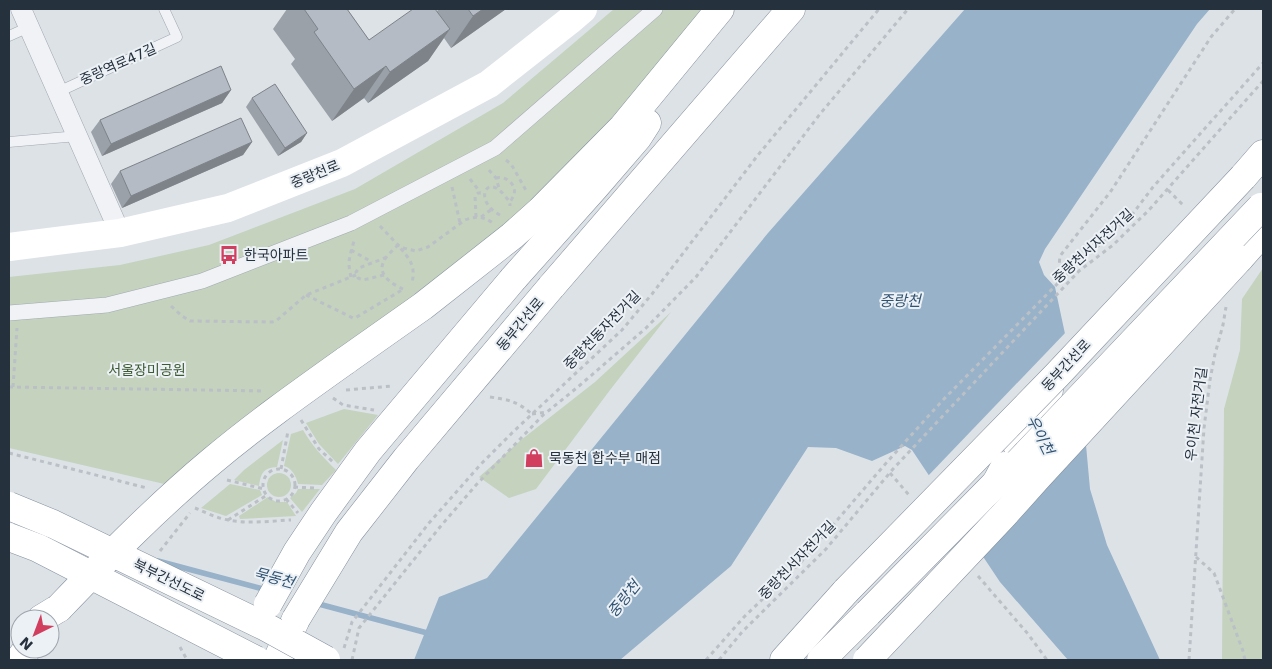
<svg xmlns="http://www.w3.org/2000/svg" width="1272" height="669" viewBox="0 0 1272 669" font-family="'DejaVu Sans','Noto Sans KR',sans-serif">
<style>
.green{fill:#c4d2be}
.water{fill:#97b2c9}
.pier{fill:#dde2e7}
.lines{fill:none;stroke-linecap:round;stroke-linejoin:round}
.stream{stroke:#97b2c9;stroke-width:5.5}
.service-casing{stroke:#a2a9b1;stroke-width:11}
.pedestrian-casing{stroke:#a2a9b1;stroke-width:16}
.minor-casing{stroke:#a2a9b1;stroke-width:21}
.trunk-casing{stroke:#84909e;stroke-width:29}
.path{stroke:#bbc0c6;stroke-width:3;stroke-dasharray:4 4;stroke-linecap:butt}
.service{stroke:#f0f2f6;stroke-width:10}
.pedestrian{stroke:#f0f2f6;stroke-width:15}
.minor{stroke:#f0f2f6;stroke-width:20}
.secondary{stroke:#fff;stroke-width:28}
.trunk{stroke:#fff;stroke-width:28}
.trunk-bridge-casing{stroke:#84909e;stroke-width:29;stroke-linecap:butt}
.trunk-bridge{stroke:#fff;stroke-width:28}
.wall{fill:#9ba1a9}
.shaded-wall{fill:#7e8389}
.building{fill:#b4bbc4;stroke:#7e8389}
.labels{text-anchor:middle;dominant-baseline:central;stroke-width:4;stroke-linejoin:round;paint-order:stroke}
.street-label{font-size:14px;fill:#26313e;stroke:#ecf1f5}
.poi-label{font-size:14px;fill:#26313e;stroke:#ecf1f5;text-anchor:start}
.park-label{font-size:14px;fill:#3d5a33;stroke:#ecf1f5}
.water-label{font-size:15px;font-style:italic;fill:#305273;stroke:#ecf1f5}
</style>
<rect width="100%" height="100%" fill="#dde2e7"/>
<g class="green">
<polygon points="614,9 702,9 693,21 568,171 518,221 173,486 9,448 9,277 120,265 209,245 355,189 503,103"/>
<polygon points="1263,268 1263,660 1222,660 1224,409 1240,350 1242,299"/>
<polygon points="671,312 610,390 536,489 509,498 479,477 521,440 595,382"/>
<polygon points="344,409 378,415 338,464 319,444 306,423"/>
<path d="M 303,430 C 313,447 322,456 336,470 L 322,485 L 298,484 C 296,476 292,468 284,466 L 291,434 Z"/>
<path d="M 283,440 L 277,467 C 263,468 261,473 259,486 L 234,480 L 244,470 Z"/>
<circle cx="279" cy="485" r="12"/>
<polygon points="230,484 260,490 262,495 226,516 201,508"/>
<polygon points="298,489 320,489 302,512 290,498 296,493"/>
<polygon points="268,497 276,502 287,502 296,516 240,519 239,516"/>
</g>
<polygon class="water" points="965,9 1210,9 1197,24 1045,249 1039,262 1044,275 1055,287 1084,423 1090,489 1107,545 1160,660 1068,660 1000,582 912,450 905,446 872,461 836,448 808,447 731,566 620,660 414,660 439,597 487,578 768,233"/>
<polygon class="pier" points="1067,331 1083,406 964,532 927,477"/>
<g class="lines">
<g class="stream">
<polyline points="158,561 267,590"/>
<polyline points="315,603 431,634"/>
</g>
<g class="service-casing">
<g id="service">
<polyline points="9,36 29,27"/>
<polyline points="58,92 177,37 164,9"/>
<polyline points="9,142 78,136"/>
</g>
</g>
<g class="pedestrian-casing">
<polyline id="pedestrian" points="9,313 107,305 202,281 351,223 495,148 655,9"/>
</g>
<g class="minor-casing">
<polyline id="minor" points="21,9 120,233"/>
</g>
<g class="trunk-casing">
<g id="trunk">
<polyline points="1243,177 1263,154"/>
<polyline points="1239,259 1263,232"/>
<polyline points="513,279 595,187 638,137 647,123"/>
<polyline points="551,287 791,9"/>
<polyline points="345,361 423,306 512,236 540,211 623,127 720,9"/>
<polyline points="1017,445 1049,390"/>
<polyline points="41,619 59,608"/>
<polyline points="19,660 27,649"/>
<polyline points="277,660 296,619"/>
<polyline points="784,660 846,591"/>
<polyline points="821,660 868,613"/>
</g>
</g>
<g class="path">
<polyline points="506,160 511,164 527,192"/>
<polyline points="489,170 496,178 499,188"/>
<path d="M 496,178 C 505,175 517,184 514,195 C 514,196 511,200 510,202"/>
<polyline points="470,179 480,192"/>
<polyline points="452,187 460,223"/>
<polyline points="1168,190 1185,207"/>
<path d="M 500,215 C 473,201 486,172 505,196 C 508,200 510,201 510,206"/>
<polyline points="476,217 475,196 478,193 482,193"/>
<polyline points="481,217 492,209"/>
<path d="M 380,226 L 398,245 L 403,248 L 416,251 L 428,247 L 465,220 C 475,216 483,216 493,223"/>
<polyline points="351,250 372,262"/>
<polyline points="384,275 363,280 358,278 356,272 359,268 387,257"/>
<path d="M 351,277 C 347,261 350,256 354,241"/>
<path d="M 1063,278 C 1059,270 1059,264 1060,256 L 1111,191 L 1211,37 L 1235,9"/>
<path d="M 403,289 C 394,285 378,276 383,263 C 385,257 393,250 398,245 C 409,259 416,264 412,283"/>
<polyline points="306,295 353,318 355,318 402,290"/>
<polyline points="171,306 182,316 190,321 272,322 276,321 306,295 356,275"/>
<polyline points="9,387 265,391"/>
<polyline points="13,387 17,328"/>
<polyline points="346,390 392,386"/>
<path d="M 490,397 C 510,400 516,401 532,414"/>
<polyline points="333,398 343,405 374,410"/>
<polyline points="532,414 547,412 579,386 646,328 696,277 820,114 908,9"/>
<polyline points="301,420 319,449 333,462"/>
<polyline points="9,453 147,488"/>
<polyline points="281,469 288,431"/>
<circle cx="279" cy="485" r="16"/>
<polyline points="890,473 909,495"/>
<polyline points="227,480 264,489"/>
<polyline points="294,487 314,488"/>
<polyline points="286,499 298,513"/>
<path d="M 195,508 C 205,512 216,518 228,520 C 248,524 270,521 291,520"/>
<polyline points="228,520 267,495"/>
<polyline points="160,551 190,513"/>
<polyline points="1196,557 1214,573 1243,651 1245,660"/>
<polyline points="978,576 1028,634 1047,660"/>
<polyline points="180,647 187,660"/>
<polyline points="344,648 352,622 429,523 480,465 514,431 622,330 652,294 758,155 879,9"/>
<polyline points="352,660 359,628 440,527 476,485 546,412"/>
<polyline points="706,660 744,617 801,562 833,525 887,462 942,401 1063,278 1131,216 1153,187 1263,63"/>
<polyline points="719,660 742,632 826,549 893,469 1079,271 1113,245 1149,210 1263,81"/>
<polyline points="1189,660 1204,428 1210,380 1215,354 1223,325 1226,307"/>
</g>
<use href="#service" class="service"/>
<use href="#pedestrian" class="pedestrian"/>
<use href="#minor" class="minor"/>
<polyline class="secondary" points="9,247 120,233 228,208 342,163 489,84 569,21 583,9"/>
<use href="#trunk" class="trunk"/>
<g class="trunk-bridge-casing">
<g id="trunk-bridge">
<polyline points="996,483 1015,466 1261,207"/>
<polyline points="9,506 53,524 266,627 326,660"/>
<polyline points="9,537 38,548 256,660"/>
<polyline points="846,591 1057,375 1243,177"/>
<polyline points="268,604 297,552 323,513 368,451 513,279"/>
<path d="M 59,608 C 108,557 158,506 212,461 C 255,425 300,393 345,361"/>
<polyline points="868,613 996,483 1005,466"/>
<polyline points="296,619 349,532 406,459 551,287"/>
<polyline points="867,660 1002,517 1037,478 1239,259"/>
</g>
</g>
<use href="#trunk-bridge" class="trunk-bridge"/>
</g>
<g class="wall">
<polygon points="287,9 347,9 369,40 437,11 439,9 506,9 451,48 444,38 428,61 368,103 364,98 332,121 291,64 295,59 273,29"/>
<polygon points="231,90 222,103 102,156 91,132 100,120"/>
<polygon points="252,98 307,133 301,142 278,156 246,107"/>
<polygon points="252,142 243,155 122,208 111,184 120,171"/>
</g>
<g class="shaded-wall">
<polygon points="483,9 506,9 451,48 473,16"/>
<polygon points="450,29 428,61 368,103 390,72"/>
<polygon points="386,66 364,98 332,121 354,89"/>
<polygon points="231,90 222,103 102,156 111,144"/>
<polygon points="307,133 301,142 278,156 285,148"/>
<polygon points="252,142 243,155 122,208 131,196"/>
</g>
<g class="building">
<polygon points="304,9 347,9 369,40 413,9 435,9 450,29 390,72 386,66 354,89 314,32 318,29"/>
<polygon points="468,9 483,9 473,16"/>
<polygon points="221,66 231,90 111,144 100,120"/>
<polygon points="275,84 307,133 285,148 252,98"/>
<polygon points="241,118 252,142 131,196 120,171"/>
</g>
<defs>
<g id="bus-bare" transform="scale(1.5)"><path d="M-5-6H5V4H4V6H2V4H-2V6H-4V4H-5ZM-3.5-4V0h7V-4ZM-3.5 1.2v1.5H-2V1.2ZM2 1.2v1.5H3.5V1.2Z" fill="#d13e5e" stroke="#ecf1f5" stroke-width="2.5" paint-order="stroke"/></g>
<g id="shop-bare" transform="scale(1.5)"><path d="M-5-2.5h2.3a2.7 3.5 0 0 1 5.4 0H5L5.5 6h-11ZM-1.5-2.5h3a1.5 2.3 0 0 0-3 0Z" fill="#d13e5e" stroke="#ecf1f5" stroke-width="2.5" paint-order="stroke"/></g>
</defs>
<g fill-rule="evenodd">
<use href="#bus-bare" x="229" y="255"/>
<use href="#shop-bare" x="534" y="458"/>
</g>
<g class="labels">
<g class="street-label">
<text transform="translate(118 64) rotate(-24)">중랑역로47길</text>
<text transform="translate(315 174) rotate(-22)">중랑천로</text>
<text transform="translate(1093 246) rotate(-42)">중랑천서자전거길</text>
<text transform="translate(520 324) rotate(-50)">동부간선로</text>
<text transform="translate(602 330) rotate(-46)">중랑천동자전거길</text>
<text transform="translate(1066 365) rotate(-47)">동부간선로</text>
<text transform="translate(1196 414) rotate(-83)">우이천 자전거길</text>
<text transform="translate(797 560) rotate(-46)">중랑천서자전거길</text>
<text transform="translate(169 580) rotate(26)">북부간선도로</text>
</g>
<g class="poi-label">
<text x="244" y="255">한국아파트</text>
<text x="549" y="458">묵동천 합수부 매점</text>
</g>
<g class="park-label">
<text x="147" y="370">서울장미공원</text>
</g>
<g class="water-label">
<text x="900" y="301">중랑천</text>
<text transform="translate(1040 435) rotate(63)">우이천</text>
<text transform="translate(274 578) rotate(15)">묵동천</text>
<text transform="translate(624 599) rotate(-51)">중랑천</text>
</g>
</g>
<rect width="1272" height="669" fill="none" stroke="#26313e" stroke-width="20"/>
<g transform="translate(35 634) rotate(222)"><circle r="24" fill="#ecf1f5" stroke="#9da4ac"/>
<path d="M0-4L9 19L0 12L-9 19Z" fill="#d13e5e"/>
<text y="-8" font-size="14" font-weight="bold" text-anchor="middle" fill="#26313e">N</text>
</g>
</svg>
